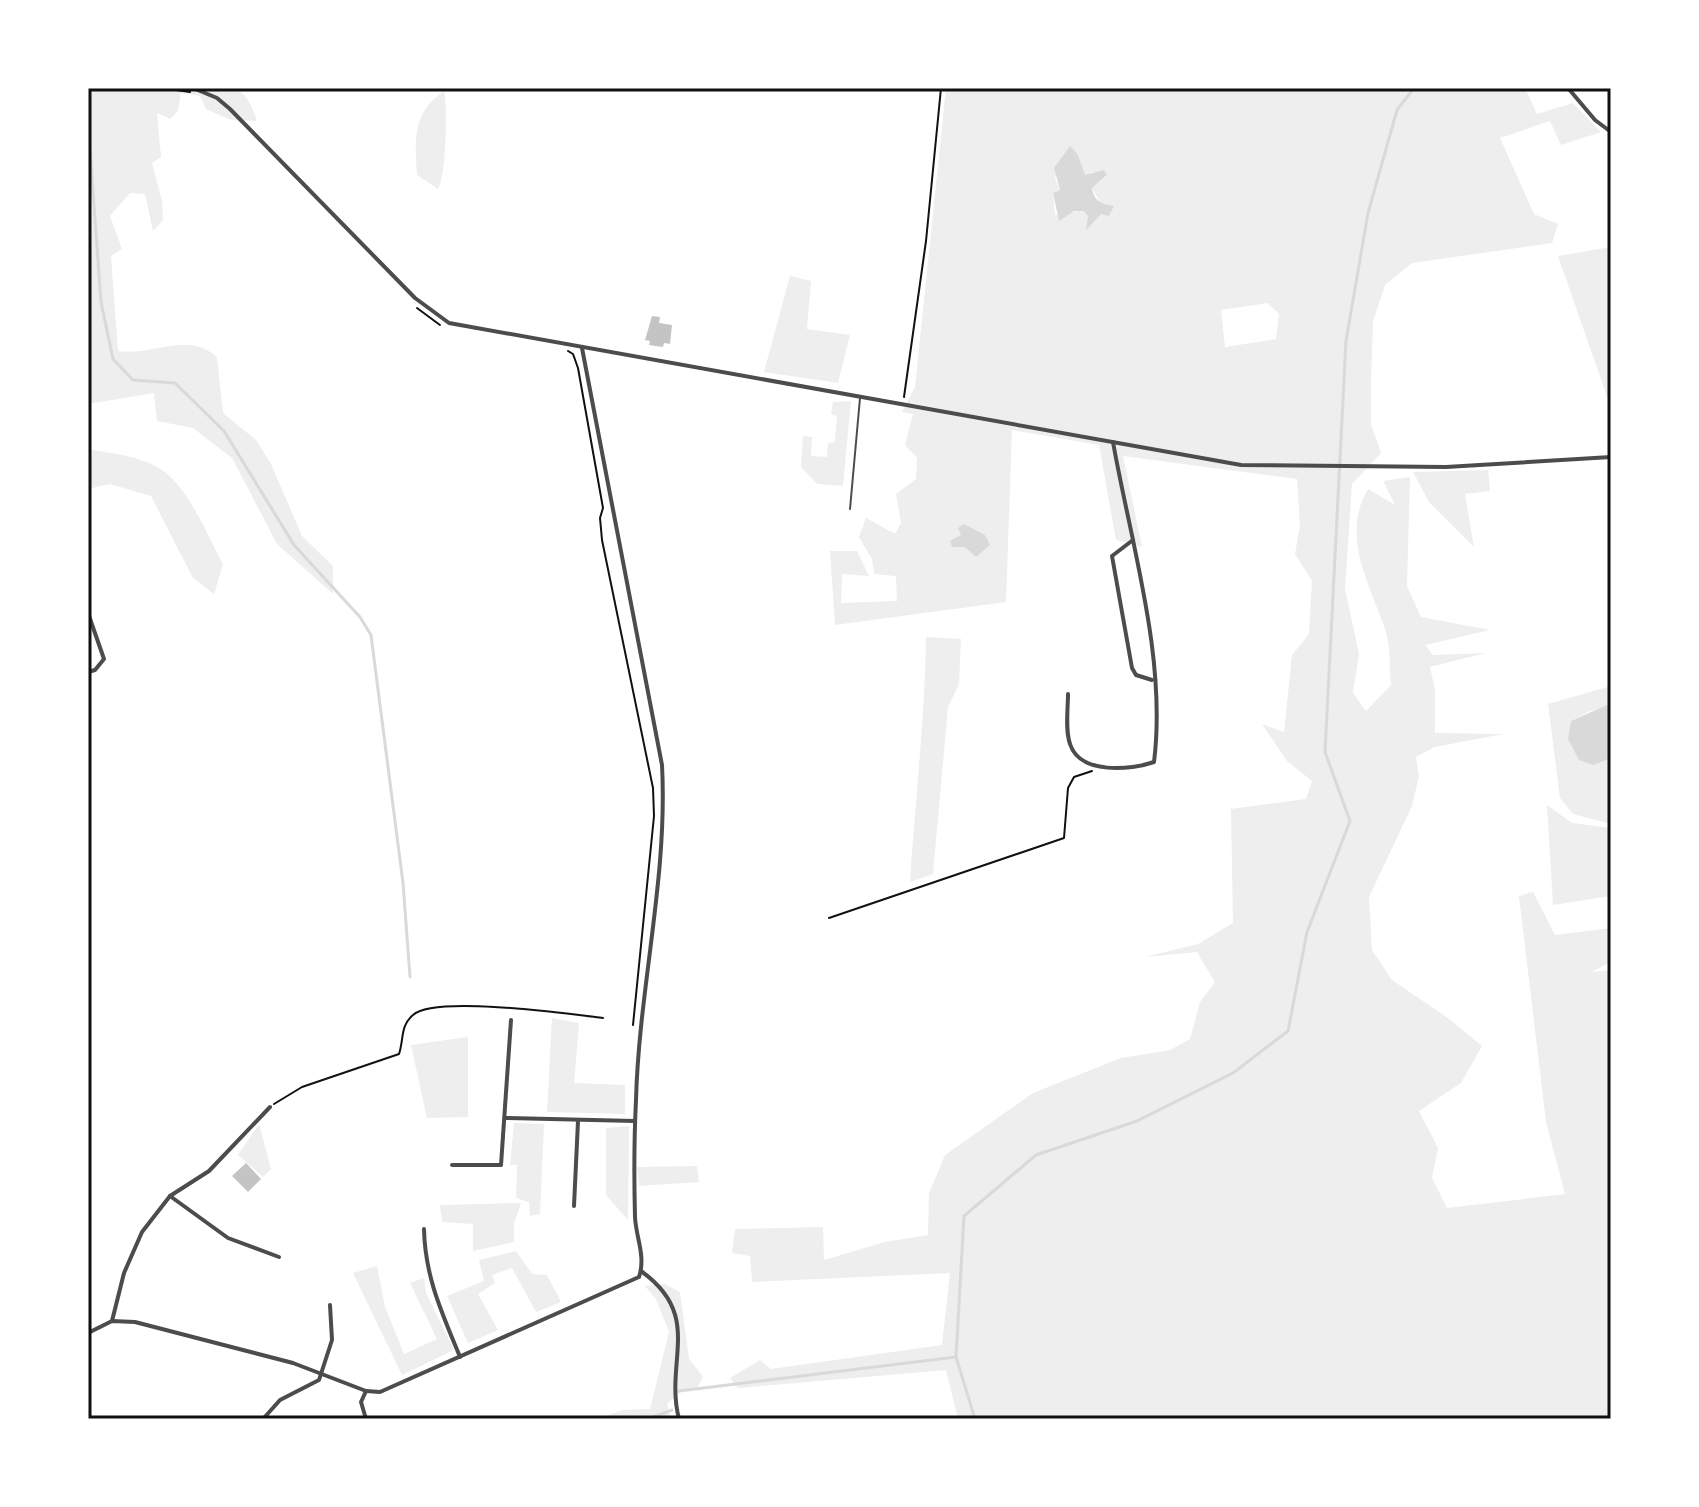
<svg xmlns="http://www.w3.org/2000/svg" width="1699" height="1507" viewBox="0 0 1699 1507" font-family="'Times New Roman',serif">
<style>
.green{fill:#eee;fill-rule:evenodd}
.water{fill:#d9d9d9}
.lines{fill:none;stroke-linecap:round;stroke-linejoin:round}
.stream{stroke:#d9d9d9;stroke-width:3}
.building{fill:#c4c4c4}
.path{stroke:#111;stroke-width:2}
.service{stroke:#4c4c4c;stroke-width:2}
.minor{stroke:#4c4c4c;stroke-width:4}
.neatline{fill:none;stroke:#111;stroke-width:3}
</style>
<rect width="100%" height="100%" fill="#fff"/>
<g class="green">
<path d="M 88,88 L 233,88 C 247,92 253,109 257,121 L 231,120 L 206,109 L 200,96 L 181,93 L 178,111 L 170,119 L 157,113 L 161,157 L 152,163 L 162,201 L 163,220 L 153,231 L 145,194 L 130,193 L 110,216 L 122,249 L 111,256 L 118,351 C 153,356 188,331 217,357 L 223,413 L 256,440 L 271,464 L 302,536 L 333,566 L 333,594 L 277,544 L 232,458 L 193,428 L 157,421 L 154,393 L 88,404 Z"/>
<path d="M 946,88 L 1525,88 L 1537,114 L 1573,103 L 1601,132 L 1561,145 L 1550,121 L 1500,138 L 1534,214 L 1558,224 L 1552,243 L 1412,263 L 1385,285 L 1373,322 L 1371,382 L 1371,424 L 1381,453 L 1352,484 L 1345,589 L 1359,654 L 1353,693 L 1366,711 L 1391,685 C 1389,668 1391,646 1385,629 C 1370,584 1340,536 1368,489 L 1395,505 L 1383,481 L 1410,477 L 1407,586 L 1421,617 L 1490,630 L 1425,645 L 1433,655 L 1486,653 L 1430,667 L 1435,690 L 1435,733 L 1503,734 L 1435,747 L 1416,757 L 1419,776 L 1412,806 L 1369,897 L 1372,950 L 1392,980 L 1448,1018 L 1482,1046 L 1461,1083 L 1419,1111 L 1438,1148 L 1432,1178 L 1447,1208 L 1565,1194 L 1546,1122 L 1519,896 L 1533,892 L 1555,935 L 1611,928 L 1611,969 L 1610,962 L 1592,972 L 1611,970 L 1611,1419 L 958,1419 L 946,1370 L 738,1388 L 730,1378 L 760,1360 L 771,1369 L 942,1345 L 950,1273 L 752,1282 L 750,1256 L 732,1253 L 735,1229 L 823,1227 L 824,1260 L 885,1242 L 928,1235 L 929,1193 L 945,1155 L 1033,1093 L 1121,1058 L 1170,1050 L 1190,1039 L 1200,1002 L 1215,982 L 1197,952 L 1145,957 L 1198,944 L 1233,923 L 1231,809 L 1306,799 L 1312,781 L 1287,761 L 1262,724 L 1284,732 L 1292,655 L 1309,634 L 1312,581 L 1295,554 L 1300,525 L 1297,479 L 1123,456 L 1142,547 L 1116,540 L 1099,445 L 1012,430 L 1006,602 L 835,625 L 830,551 L 857,551 L 869,576 L 842,574 L 841,603 L 897,601 L 896,576 L 874,574 L 872,559 L 859,537 L 866,518 L 895,534 L 901,523 L 896,494 L 916,479 L 917,458 L 905,445 L 913,414 L 902,412 L 915,387 ZM 1066,151 L 1078,155 L 1085,176 L 1092,172 L 1107,176 L 1092,188 L 1101,204 L 1113,206 L 1092,220 L 1084,210 L 1055,215 L 1053,193 L 1060,190 L 1055,178 ZM 1268,303 L 1279,314 L 1276,339 L 1225,347 L 1221,310 Z"/>
<path d="M 444,91 C 448,108 446,176 438,189 L 417,175 C 415,139 412,113 444,91 Z"/>
<polygon points="1611,247 1611,408 1558,256"/>
<polygon points="790,276 811,281 807,329 850,335 838,383 764,372"/>
<polygon points="851,401 843,486 817,484 801,467 803,436 812,437 811,456 827,457 828,443 835,442 837,416 831,414 833,402"/>
<path d="M 88,449 C 113,454 145,456 166,473 C 192,495 207,535 223,564 L 214,594 L 193,578 L 151,496 L 110,484 L 88,489 Z"/>
<polygon points="1488,470 1490,491 1465,494 1474,547 1429,502 1413,472"/>
<path d="M 926,637 L 961,639 L 959,684 L 948,707 L 933,874 L 910,882 C 915,801 925,719 926,637 Z"/>
<polygon points="1611,686 1611,706 1590,711 1571,721 1608,760 1611,758 1611,824 1573,814 1560,798 1548,704"/>
<polygon points="1547,805 1572,823 1611,828 1611,896 1553,905"/>
<polygon points="552,1018 579,1023 574,1083 625,1085 625,1114 547,1112"/>
<polygon points="468,1037 468,1117 427,1118 411,1045"/>
<polygon points="514,1123 544,1124 540,1214 530,1216 529,1202 516,1198 517,1165 510,1165"/>
<polygon points="259,1124 271,1169 263,1177 238,1155"/>
<polygon points="629,1126 628,1220 606,1195 606,1128"/>
<polygon points="697,1166 699,1182 639,1186 637,1167"/>
<polygon points="521,1203 514,1223 514,1242 473,1251 473,1224 442,1222 440,1205"/>
<polygon points="516,1251 532,1274 547,1275 561,1302 536,1312 512,1268 492,1275 495,1283 478,1294 498,1330 468,1343 447,1296 484,1281 479,1260"/>
<polygon points="377,1266 385,1307 404,1354 437,1339 410,1283 424,1278 426,1293 454,1350 402,1375 353,1273"/>
<polygon points="665,1284 680,1292 689,1359 703,1377 697,1388 682,1391 667,1404 670,1417 666,1419 597,1419 623,1410 650,1409 669,1332 656,1299 645,1286"/>
</g>
<g class="water">
<path d="M 1070,146 L 1078,155 L 1085,175 L 1104,170 L 1107,175 L 1092,188 C 1094,201 1101,204 1114,206 L 1109,216 L 1101,214 L 1086,230 L 1088,216 L 1084,211 L 1074,211 L 1059,221 L 1053,193 L 1060,190 L 1054,168 Z"/>
<polygon points="964,524 985,535 990,545 976,557 965,547 952,547 950,541 961,535 958,528"/>
<polygon points="1607,705 1611,706 1611,758 1593,765 1579,760 1568,739 1571,721"/>
</g>
<g class="lines">
<g class="stream">
<polyline points="88,121 101,302 113,359 133,380 175,383 224,431 294,545 360,617 371,635 403,883 410,977"/>
<polyline points="679,1391 956,1357"/>
<polyline points="648,1419 672,1410"/>
<polyline points="975,1419 956,1357 964,1216 1036,1155 1137,1121 1233,1073 1288,1031 1307,932 1350,821 1325,752 1346,341 1368,213 1397,110 1414,88"/>
</g>
</g>
<g class="building">
<polygon points="652,316 660,317 659,323 672,325 670,344 664,343 663,347 649,345 650,341 645,340"/>
<polygon points="246,1163 261,1179 248,1192 232,1176"/>
</g>
<g class="lines">
<g class="path">
<polyline points="162,88 190,92"/>
<polyline points="417,308 440,325"/>
<polyline points="568,351 573,354 578,368 603,508 600,518 602,540 653,788 654,816 633,1025"/>
<polyline points="904,397 926,241 941,88"/>
<polyline points="829,918 1064,838 1068,788 1074,777 1092,771"/>
<path d="M 274,1104 L 302,1087 L 399,1054 C 404,1039 400,1026 413,1015 C 434,995 570,1014 603,1018"/>
</g>
<polyline class="service" points="850,509 860,398"/>
<g class="minor">
<polyline points="193,88 217,98 230,109 415,298 449,323 1241,465 1446,467 1611,457"/>
<polyline points="1568,88 1595,120 1611,132"/>
<polyline points="1133,540 1112,556 1132,668 1136,675 1152,680"/>
<polyline points="88,613 104,659 95,670 88,672"/>
<path d="M 1068,694 C 1068,709 1065,730 1070,744 C 1080,775 1131,770 1154,762 C 1167,658 1131,544 1113,442"/>
<polyline points="506,1118 635,1121"/>
<polyline points="452,1165 501,1165 511,1020"/>
<polyline points="170,1196 228,1238 279,1257"/>
<polyline points="574,1206 578,1121"/>
<path d="M 424,1229 C 425,1277 442,1313 460,1357"/>
<path d="M 641,1271 C 704,1316 664,1361 679,1419"/>
<polyline points="112,1321 124,1273 142,1232 170,1196 209,1171 270,1107"/>
<path d="M 88,1333 L 112,1321 L 135,1322 L 293,1363 L 366,1391 L 380,1392 L 639,1277 C 646,1256 636,1238 635,1217 C 634,1178 634,1139 636,1100 C 639,987 668,878 662,765 L 582,348"/>
<polyline points="366,1391 361,1402 366,1419"/>
<polyline points="263,1419 280,1400 319,1380 332,1340 330,1305"/>
</g>
</g>
<rect width="1699" height="1507" fill="none" stroke="#ffffff" stroke-width="180"/>
<rect x="90" y="90" width="1519" height="1327" class="neatline"/>
</svg>
